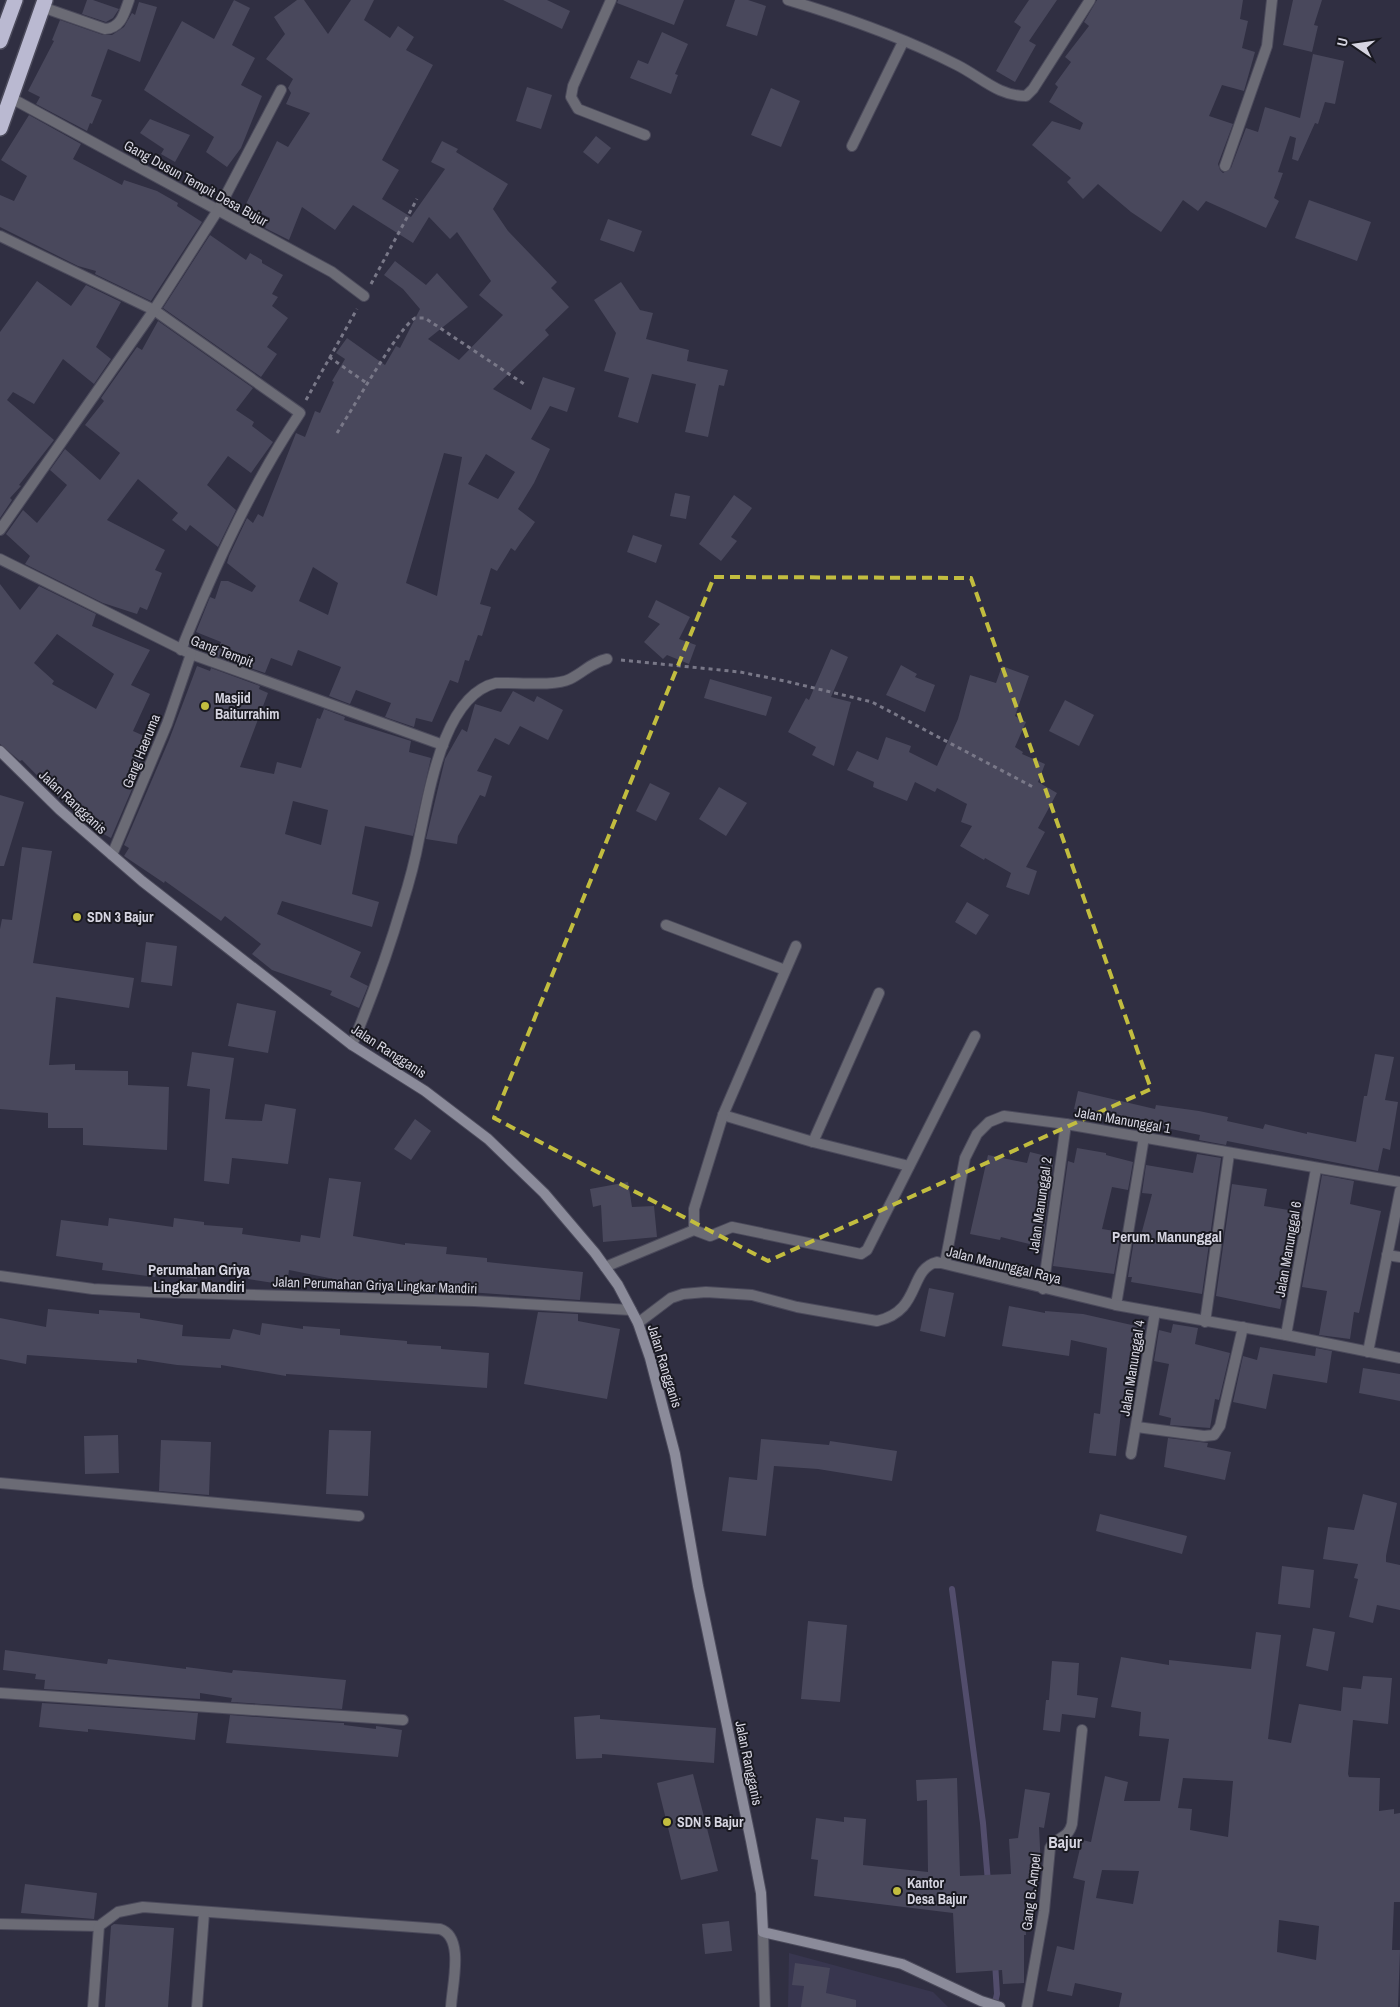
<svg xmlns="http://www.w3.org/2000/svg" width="1400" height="2007" viewBox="0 0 1400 2007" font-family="'Archivo Narrow',sans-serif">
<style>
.built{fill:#38364f}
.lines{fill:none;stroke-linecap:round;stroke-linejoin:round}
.stream{stroke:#524d6c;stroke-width:6}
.building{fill:#49485c;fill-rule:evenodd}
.lane-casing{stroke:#4b4a5b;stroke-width:12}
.street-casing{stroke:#4b4a5b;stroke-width:12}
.secondary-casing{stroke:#4b4a5b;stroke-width:12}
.highway-casing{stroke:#4b4a5b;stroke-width:18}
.path{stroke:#797888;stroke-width:3;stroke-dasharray:4 4;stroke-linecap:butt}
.lane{stroke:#6b6b75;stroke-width:10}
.street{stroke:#6b6b75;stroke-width:10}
.secondary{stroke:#8b8b9a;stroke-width:10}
.highway{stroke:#bab9d1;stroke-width:15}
.marked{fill:none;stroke:#c2bd3f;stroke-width:4;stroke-dasharray:10 6;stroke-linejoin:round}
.poi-dot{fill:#c2bd3f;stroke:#191921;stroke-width:2}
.labels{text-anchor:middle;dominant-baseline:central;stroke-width:4;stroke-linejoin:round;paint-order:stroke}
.street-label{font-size:14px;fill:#d6d5e1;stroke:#191921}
.poi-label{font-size:14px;font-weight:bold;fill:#d6d5e1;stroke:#191921;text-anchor:start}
.neighbourhood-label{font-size:15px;font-weight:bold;fill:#d6d5e1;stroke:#191921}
.quarter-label{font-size:16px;font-weight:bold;fill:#d6d5e1;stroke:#191921}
</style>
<rect width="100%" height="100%" fill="#302f42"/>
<polygon class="built" points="789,1953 933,1992 948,2007 788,2007"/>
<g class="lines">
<g class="stream">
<polyline points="952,1589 983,1823 988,1882"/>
<polyline points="994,2007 997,1994 995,1962"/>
</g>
</g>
<g class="building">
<polygon points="87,0 93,0 119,9 113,18 106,22 82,14"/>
<polygon points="234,0 250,8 232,45 255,58 241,85 262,96 241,148 227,167 206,152 214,137 144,90 182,21 214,39"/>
<path d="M 297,0 L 304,0 L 328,34 L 351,0 L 374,0 L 364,20 L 390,38 L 398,26 L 414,37 L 406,50 L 433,65 L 382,160 L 399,170 L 382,199 L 411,217 L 445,169 L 431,162 L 442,141 L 458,149 L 456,152 L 508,184 L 493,209 L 508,231 L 557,282 L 551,288 L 569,307 L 545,330 L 549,335 L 493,389 L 531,410 L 543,377 L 575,388 L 567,412 L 550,406 L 531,439 L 550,449 L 534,483 L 518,509 L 535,522 L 515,551 L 511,548 L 497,571 L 491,568 L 480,604 L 491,607 L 482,636 L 478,635 L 469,661 L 465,660 L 458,683 L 450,680 L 432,722 L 416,718 L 414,727 L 385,717 L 391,703 L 356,690 L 350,704 L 329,696 L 341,667 L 298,650 L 292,666 L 271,658 L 265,673 L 216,656 L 221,642 L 196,632 L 210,597 L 215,599 L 221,581 L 228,581 L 252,592 L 256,586 L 227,563 L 229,556 L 247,518 L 253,523 L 258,514 L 263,517 L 296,433 L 305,437 L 315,411 L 320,413 L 334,382 L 332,381 L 345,359 L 336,353 L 347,338 L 385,365 L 396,346 L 400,348 L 420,309 L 403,289 L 384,275 L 395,261 L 426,285 L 437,273 L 468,307 L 428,339 L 459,360 L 503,315 L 479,295 L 491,281 L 457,232 L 450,239 L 429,217 L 413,243 L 353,205 L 335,230 L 302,207 L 289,240 L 265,228 L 270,218 L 245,206 L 277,141 L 288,147 L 310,113 L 286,104 L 291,93 L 288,88 L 293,79 L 266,59 L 285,34 L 274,17 ZM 444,453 L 462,457 L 437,596 L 406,583 ZM 486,454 L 515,472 L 498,499 L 468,484 ZM 313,567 L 338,583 L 328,615 L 299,601 Z"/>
<polygon points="503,0 547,0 570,11 562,29"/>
<polygon points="618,0 684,0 674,25 617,3"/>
<polygon points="735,0 748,0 766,6 757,36 726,26"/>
<polygon points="1029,0 1057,0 1029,41 1036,45 1015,82 996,71 1021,27 1014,22"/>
<polygon points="1097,0 1243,0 1240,19 1248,21 1242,48 1255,52 1244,91 1222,85 1209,116 1233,124 1218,164 1220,170 1223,173 1231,168 1246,128 1258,132 1265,107 1300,118 1313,54 1344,61 1335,104 1325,102 1318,124 1315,123 1298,161 1292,159 1296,138 1290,136 1278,172 1283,173 1274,198 1279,201 1266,228 1206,201 1198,211 1183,200 1161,232 1131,212 1098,184 1083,199 1067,182 1071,178 1032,145 1052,121 1080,130 1083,123 1049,102 1058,87 1055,84 1071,62 1065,57 1089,26 1084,22"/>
<polygon points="1293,0 1322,0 1314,25 1318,26 1312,52 1283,45"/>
<polygon points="139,2 157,7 140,62 108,49 91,96 102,100 92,124 90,123 87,131 36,104 40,97 28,91 54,41 52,40 60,20 103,35 112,35 124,27 132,13 135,15"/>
<polygon points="662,32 688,44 675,74 678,75 671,94 630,78 638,60 648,64"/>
<polygon points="527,87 552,95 541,129 516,121"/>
<polygon points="771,88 800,101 781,147 751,135"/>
<polygon points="29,115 81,144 73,159 122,185 124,180 157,191 178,203 177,206 202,222 151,301 95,274 96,271 78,266 0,227 0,195 14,201 27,176 1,160"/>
<polygon points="150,119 190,135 175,162 161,154 164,149 140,133"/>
<polygon points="596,136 611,148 598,164 583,152"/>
<polygon points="1309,200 1371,222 1357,261 1295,238"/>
<polygon points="608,219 642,231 634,252 600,240"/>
<polygon points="210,235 246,260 250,253 262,260 262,263 283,275 272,294 278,297 272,306 288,318 267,347 277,354 261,377 163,308"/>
<polygon points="37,281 71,306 86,285 121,302 96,347 111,359 94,384 63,359 34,404 13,392 7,400 54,440 19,485 21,486 10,498 12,500 0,518 0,332"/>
<polygon points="621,282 640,310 653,313 646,339 689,350 687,361 728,370 724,386 719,385 708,437 685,432 696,384 652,374 638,423 618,417 629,378 604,371 616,333 594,300"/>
<polygon points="158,321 253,388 236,410 254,422 252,426 273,442 251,473 228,456 207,485 236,510 218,547 190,525 186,531 172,520 178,513 138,479 107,520 165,550 155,570 162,573 147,610 140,607 137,614 103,603 25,564 30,556 6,534 23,510 37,523 67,485 50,470 65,449 100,480 120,453 85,425 104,401 101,398 137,347 142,350"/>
<polygon points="675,493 690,496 686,519 670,516"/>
<polygon points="734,495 752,508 731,537 737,541 721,561 699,544"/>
<polygon points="633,535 662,545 656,563 627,552"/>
<path d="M 0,584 L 20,610 L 39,586 L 96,614 L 92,626 L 150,650 L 131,685 L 150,694 L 133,731 L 153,740 L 111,838 L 92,828 L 93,827 L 70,809 L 22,760 L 20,761 L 0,744 ZM 57,634 L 114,674 L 96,709 L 52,684 L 54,681 L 34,663 Z"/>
<polygon points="656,600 690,617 679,639 696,645 689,664 667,655 663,659 644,642 660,624 648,617"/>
<polygon points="831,649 848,657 831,697 851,702 834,766 812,755 816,747 788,732 806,698 809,700"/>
<polygon points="901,665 917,674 915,677 935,685 925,712 886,695"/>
<path d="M 197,666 L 210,671 L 211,668 L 260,686 L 259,689 L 268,693 L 240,767 L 274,774 L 277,762 L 301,768 L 317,718 L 320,719 L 324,709 L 345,717 L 344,720 L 411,741 L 409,752 L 431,758 L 413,836 L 365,826 L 352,894 L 379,902 L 372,927 L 282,901 L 277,914 L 361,952 L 350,977 L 368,986 L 359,1008 L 330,995 L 332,991 L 272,970 L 252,954 L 261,944 L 225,916 L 221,921 L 165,881 L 164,883 L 124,856 L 129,848 L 124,845 L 169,740 ZM 293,801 L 328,810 L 321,845 L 285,834 Z"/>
<polygon points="1002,666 1029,676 1015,716 1026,722 1015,747 1023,752 1022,754 1045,764 1038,782 1057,793 1038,828 1045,832 1026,867 1037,871 1029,895 1006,887 1011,873 985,858 984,860 960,846 972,826 961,822 967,804 937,788 935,792 915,782 907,801 873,787 874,782 847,770 857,751 878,760 886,737 911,746 909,752 937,766 958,719 970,675 996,683"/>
<polygon points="710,679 772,697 766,716 704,698"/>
<polygon points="513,691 534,702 537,696 563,710 548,740 520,726 509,745 495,738 477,771 492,776 485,797 480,795 458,836 457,844 426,839 445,759 462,729 467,732 475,704 501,712"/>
<polygon points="1065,700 1094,715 1079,746 1049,731"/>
<polygon points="650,783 670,793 656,821 636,811"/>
<polygon points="719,787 747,803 726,836 699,819"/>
<polygon points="0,795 24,802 4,866 0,866"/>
<polygon points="22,847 52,851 33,963 134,978 129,1008 56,997 49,1065 75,1064 75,1070 128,1071 128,1085 169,1087 167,1150 83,1145 83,1128 48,1128 48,1113 0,1109 0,929 2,919 12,920"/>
<polygon points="967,902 989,915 976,935 955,922"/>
<polygon points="146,942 177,946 172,986 141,982"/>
<polygon points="237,1003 276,1011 268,1053 228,1046"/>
<polygon points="192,1052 234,1058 225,1119 262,1121 265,1104 296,1109 288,1164 232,1158 229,1184 204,1181 210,1089 187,1086"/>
<polygon points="1375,1054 1394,1057 1385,1100 1398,1102 1390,1150 1383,1148 1378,1171 1227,1141 1226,1145 1199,1140 1200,1135 1074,1109 1078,1091 1155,1109 1156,1105 1199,1111 1228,1117 1227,1121 1263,1129 1265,1124 1307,1134 1307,1132 1356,1142 1364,1096 1367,1096"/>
<polygon points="415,1119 431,1131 411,1160 394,1149"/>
<polygon points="1077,1148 1106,1153 1106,1155 1133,1162 1128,1190 1112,1187 1102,1229 1121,1232 1114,1274 1053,1266 1068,1161 1074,1163"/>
<polygon points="1030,1152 1054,1158 1042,1247 1001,1237 1000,1240 970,1234 988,1155 1027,1163"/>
<polygon points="1197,1154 1221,1158 1202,1294 1131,1282 1132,1277 1128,1277 1135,1234 1141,1235 1152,1194 1142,1193 1146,1165 1193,1173"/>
<polygon points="1322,1175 1354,1181 1350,1204 1381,1211 1359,1313 1354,1312 1350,1339 1319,1335 1327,1291 1302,1287"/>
<polygon points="329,1178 361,1182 353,1236 405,1245 405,1243 447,1247 446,1254 487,1258 487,1262 583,1272 580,1300 398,1287 354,1280 354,1283 289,1270 287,1285 248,1279 249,1274 198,1271 197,1279 156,1274 155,1277 102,1270 103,1263 56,1256 61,1220 108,1226 109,1218 173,1227 174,1218 204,1222 204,1225 243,1228 242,1234 300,1242 301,1235 320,1238"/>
<polygon points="628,1182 632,1207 654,1206 657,1237 603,1242 601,1205 593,1207 590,1189"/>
<polygon points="1232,1184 1267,1189 1264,1206 1301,1212 1288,1285 1285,1285 1280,1309 1216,1296"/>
<polygon points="929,1288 954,1293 945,1337 920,1331"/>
<polygon points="1009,1306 1045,1313 1045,1311 1083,1314 1145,1328 1140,1359 1135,1358 1131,1405 1122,1404 1116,1456 1089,1453 1094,1413 1100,1414 1107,1348 1071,1340 1069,1356 1002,1346"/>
<polygon points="48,1309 99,1314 99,1310 140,1313 140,1318 183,1325 182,1336 230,1339 233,1329 260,1335 262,1323 303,1329 303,1326 340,1329 340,1335 407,1341 407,1344 441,1346 441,1349 489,1353 487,1388 286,1374 286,1376 221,1365 221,1368 177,1365 137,1359 137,1363 27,1355 26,1364 0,1359 0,1318 46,1327"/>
<polygon points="538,1312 578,1314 578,1321 620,1329 607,1399 524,1384"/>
<polygon points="1173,1324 1198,1328 1195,1344 1230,1353 1219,1400 1215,1399 1210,1428 1170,1425 1171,1418 1159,1415 1169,1364 1154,1361 1159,1330 1171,1333"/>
<polygon points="1260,1347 1315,1356 1316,1348 1332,1351 1327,1383 1273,1374 1266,1409 1233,1402 1243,1356 1257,1360"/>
<polygon points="1363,1368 1400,1374 1400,1401 1359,1393"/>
<polygon points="329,1430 371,1431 368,1496 326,1494"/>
<polygon points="118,1435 119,1473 85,1474 84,1436"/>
<polygon points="1168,1438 1208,1443 1207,1447 1231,1452 1225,1480 1164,1467"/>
<polygon points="761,1439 829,1445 830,1441 897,1451 892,1481 818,1469 774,1466 766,1536 722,1531 729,1477 757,1480"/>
<polygon points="161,1440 211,1442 209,1495 159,1491"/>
<polygon points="1363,1494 1397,1503 1386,1556 1386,1562 1400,1565 1400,1610 1377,1605 1373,1623 1349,1617 1358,1579 1354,1578 1358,1564 1323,1559 1328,1527 1354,1530"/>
<polygon points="1100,1514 1187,1536 1182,1554 1096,1531"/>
<polygon points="1282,1566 1314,1570 1310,1608 1278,1604"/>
<polygon points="808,1621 847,1625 840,1702 801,1699"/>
<polygon points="1313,1628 1335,1632 1328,1671 1306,1666"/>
<path d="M 1256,1632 L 1281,1635 L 1268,1739 L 1291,1743 L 1299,1704 L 1341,1711 L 1343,1687 L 1361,1689 L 1363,1676 L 1392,1678 L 1388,1724 L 1353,1720 L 1348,1774 L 1349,1777 L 1380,1778 L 1379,1811 L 1394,1809 L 1394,1814 L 1400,1813 L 1400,1902 L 1394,1902 L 1392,1950 L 1400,1950 L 1398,2007 L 1119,2007 L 1122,1993 L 1075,1983 L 1072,1996 L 1047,1991 L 1057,1946 L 1074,1950 L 1085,1881 L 1073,1878 L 1082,1840 L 1091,1842 L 1105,1776 L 1128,1782 L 1124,1801 L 1160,1801 L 1169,1739 L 1139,1736 L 1141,1712 L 1111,1707 L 1121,1657 L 1169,1665 L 1169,1660 L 1251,1669 ZM 1183,1778 L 1233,1781 L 1228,1837 L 1190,1830 L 1192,1809 L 1178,1808 ZM 1102,1870 L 1139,1871 L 1133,1904 L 1096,1898 ZM 1279,1920 L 1319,1926 L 1316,1960 L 1277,1952 Z"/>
<polygon points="5,1650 107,1664 108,1659 186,1669 186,1667 232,1673 233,1670 346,1680 342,1709 231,1702 232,1698 200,1693 200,1699 44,1689 45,1680 35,1679 36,1674 3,1670"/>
<polygon points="1052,1661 1079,1663 1077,1695 1098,1698 1095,1718 1062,1714 1060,1732 1043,1730 1046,1700 1049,1700"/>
<polygon points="42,1703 198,1713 195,1740 88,1729 88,1732 39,1727"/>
<polygon points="230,1715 340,1723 344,1723 344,1725 376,1729 376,1726 402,1730 398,1757 226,1743"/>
<polygon points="600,1715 600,1719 716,1728 714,1763 602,1754 602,1758 576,1759 574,1717"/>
<polygon points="693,1774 718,1871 681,1880 657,1783"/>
<polygon points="957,1778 960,1876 1011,1874 1009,1839 1018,1838 1025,1789 1050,1793 1044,1828 1039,1827 1041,1869 1034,1870 1035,1895 1024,1895 1026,1935 1024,1935 1024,1983 1003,1984 1002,1970 956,1973 953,1913 814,1896 818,1860 811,1859 816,1818 844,1822 844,1817 866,1819 863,1865 928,1872 927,1800 917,1801 916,1780"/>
<polygon points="25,1884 97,1893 94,1919 21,1913"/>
<polygon points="729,1921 732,1951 705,1954 702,1924"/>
<polygon points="114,1924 174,1928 168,2007 105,2007 111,1926"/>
<polygon points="795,1963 830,1968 826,1993 856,2000 856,2007 801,2007 804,1986 792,1985"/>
</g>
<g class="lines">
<g class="lane-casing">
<g id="lane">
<polyline points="852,146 903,42"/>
<polyline points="0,1924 99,1926"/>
<path d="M 93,2007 L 99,1926 L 118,1912 L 143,1907 L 440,1929 C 465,1937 452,1985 451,2007"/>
<polyline points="197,2007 204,1913"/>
</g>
</g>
<g class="street-casing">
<g id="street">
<polyline points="611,0 573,86 571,97 578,109 645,135"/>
<path d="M 788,0 C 845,17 904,38 957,65 C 981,77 998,96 1026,96 L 1033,89 L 1090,0"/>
<path d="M 42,7 L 105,29 C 121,28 124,14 129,0"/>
<polyline points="11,98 332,272 364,296"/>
<polyline points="1225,166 1267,46 1272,0"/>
<path d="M 0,236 L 154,310 L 300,413 C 251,486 214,568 181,650"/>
<polyline points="0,530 154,310 218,210 281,90"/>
<polyline points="0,559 191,654 443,745"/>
<polyline points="112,855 167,724 191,654"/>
<polyline points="666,925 785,970"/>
<path d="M 352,1045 C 371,999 388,953 402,905 C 409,883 415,861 419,839 C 429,794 443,695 496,683 C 515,682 554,687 570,679 C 584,672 592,662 607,659"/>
<polyline points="723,1115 813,1142 909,1166"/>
<polyline points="813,1142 879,993"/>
<polyline points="694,1230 694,1209 723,1115 796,946"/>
<polyline points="1387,1255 1400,1257"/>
<polyline points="945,1263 965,1158 977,1134 989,1122 1004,1116 1066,1124 1400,1182"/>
<polyline points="605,1267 694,1230 710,1236 732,1227 861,1254 867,1250 975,1036"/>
<polyline points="0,1276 93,1289 148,1292 474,1301 631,1310"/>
<polyline points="1043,1289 1066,1124"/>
<polyline points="1116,1305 1144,1137"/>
<polyline points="1205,1322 1229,1154"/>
<path d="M 638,1323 L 671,1298 L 683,1294 L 706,1292 L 752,1295 L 797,1307 L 877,1321 C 922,1311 908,1269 937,1262 L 1116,1305 L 1286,1335 L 1400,1358"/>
<polyline points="1286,1335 1316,1169"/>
<polyline points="1368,1352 1400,1191"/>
<polyline points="1137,1427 1204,1436 1214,1435 1220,1426 1243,1327"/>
<polyline points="1131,1454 1155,1312"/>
<polyline points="0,1483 359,1516"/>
<polyline points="0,1693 403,1720"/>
<polyline points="763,1932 765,2007"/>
<path d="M 1027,2007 L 1044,1911 L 1050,1848 C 1056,1836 1068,1840 1072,1824 L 1082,1730"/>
</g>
</g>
<g class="secondary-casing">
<polyline id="secondary" points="0,751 60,810 142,881 352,1045 425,1091 488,1139 544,1193 595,1253 618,1285 638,1323 650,1358 675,1454 698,1586 751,1841 761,1893 763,1932 902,1964 981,2001 1000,2007"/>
</g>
<g class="highway-casing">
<g id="highway">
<polyline points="0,41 15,0"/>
<polyline points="0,128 45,0"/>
</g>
</g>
<g class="path">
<polyline points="371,284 417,199"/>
<polyline points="329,357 368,384"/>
<polyline points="306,400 357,309"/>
<path d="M 337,433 C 351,412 398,328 415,318 L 425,318 L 524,384"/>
<polyline points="621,660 740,672 785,681 872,702 1033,787"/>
</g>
<use href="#lane" class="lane"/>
<use href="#street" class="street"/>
<use href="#secondary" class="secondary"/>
<use href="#highway" class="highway"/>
</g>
<path class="marked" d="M 714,577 L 971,578 L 1151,1089 L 768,1261 L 494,1118 Z"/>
<g class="poi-dot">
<circle cx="205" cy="706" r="5"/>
<circle cx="77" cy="917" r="5"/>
<circle cx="667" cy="1822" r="5"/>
<circle cx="897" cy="1891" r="5"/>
</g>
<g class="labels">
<g class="street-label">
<text transform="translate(196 183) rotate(29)">Gang Dusun Tempit Desa Bujur</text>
<text transform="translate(222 651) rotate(21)">Gang Tempit</text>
<text transform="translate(141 751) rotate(-68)">Gang Haeruma</text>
<text transform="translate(73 802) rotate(43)">Jalan Rangganis</text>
<text transform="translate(389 1051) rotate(33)">Jalan Rangganis</text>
<text transform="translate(1123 1120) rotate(10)">Jalan Manunggal 1</text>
<text transform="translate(1040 1205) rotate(-82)">Jalan Manunggal 2</text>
<text transform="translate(1288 1249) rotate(-80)">Jalan Manunggal 6</text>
<text transform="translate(1004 1265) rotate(14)">Jalan Manunggal Raya</text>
<text transform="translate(375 1285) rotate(2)">Jalan Perumahan Griya Lingkar Mandiri</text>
<text transform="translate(665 1366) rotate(73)">Jalan Rangganis</text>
<text transform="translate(1132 1368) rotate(-81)">Jalan Manunggal 4</text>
<text transform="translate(749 1763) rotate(78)">Jalan Rangganis</text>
<text transform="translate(1031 1892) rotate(-83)">Gang B. Ampel</text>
</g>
<g class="poi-label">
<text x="215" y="698">Masjid<tspan x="215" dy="16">Baiturrahim</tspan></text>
<text x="87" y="917">SDN 3 Bajur</text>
<text x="677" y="1822">SDN 5 Bajur</text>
<text x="907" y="1883">Kantor<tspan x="907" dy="16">Desa Bajur</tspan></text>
</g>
<g class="neighbourhood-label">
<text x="1167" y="1236">Perum. Manunggal</text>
<text x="199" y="1269">Perumahan Griya<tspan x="199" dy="17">Lingkar Mandiri</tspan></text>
</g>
<g class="quarter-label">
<text x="1065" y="1842">Bajur</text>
</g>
</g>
<g transform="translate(1355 45) rotate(283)" stroke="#191921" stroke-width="4" paint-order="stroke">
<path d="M0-4L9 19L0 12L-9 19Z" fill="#d6d5e1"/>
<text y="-8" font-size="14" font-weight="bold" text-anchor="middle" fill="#d6d5e1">U</text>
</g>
</svg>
